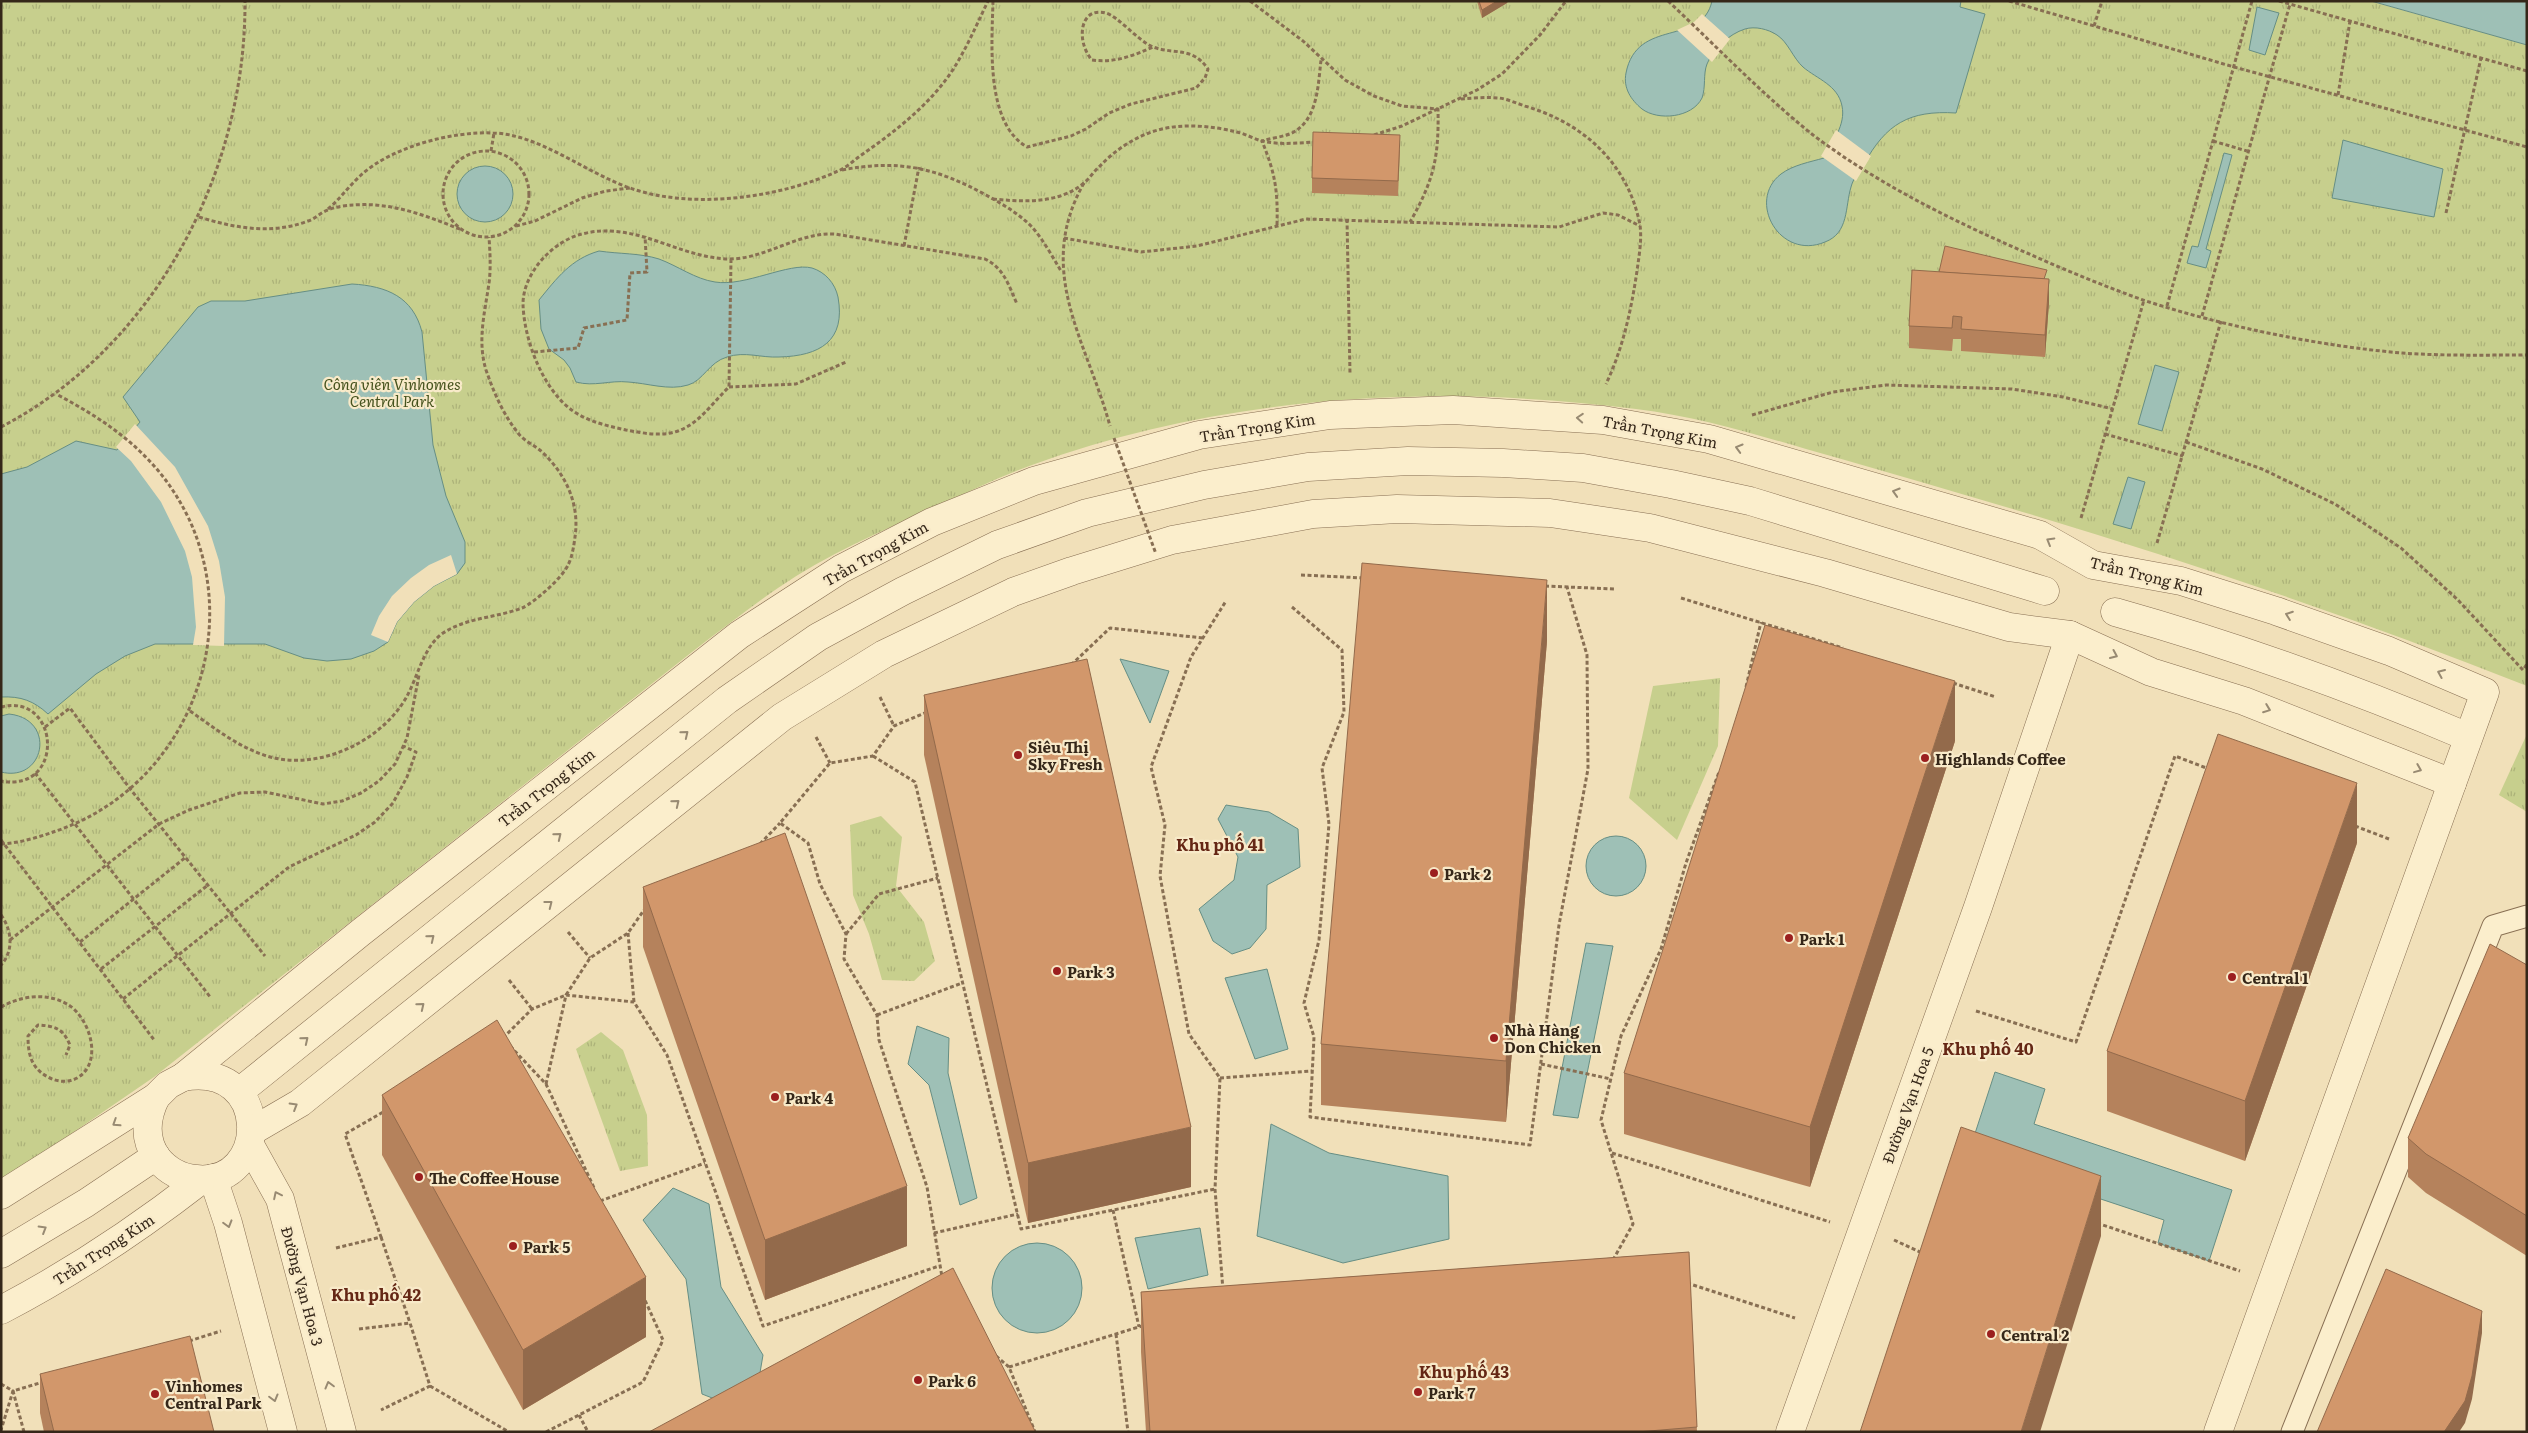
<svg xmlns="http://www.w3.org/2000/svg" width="2528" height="1433" viewBox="0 0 2528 1433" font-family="Literata,serif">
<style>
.park{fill:url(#park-tufts)}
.water{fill:#9ec0b6;stroke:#668e84}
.pier{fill:#f1e0b9}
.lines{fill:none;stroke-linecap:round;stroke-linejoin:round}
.lane-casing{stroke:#886f53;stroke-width:23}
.street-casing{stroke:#886f53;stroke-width:29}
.path{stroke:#886f53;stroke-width:3;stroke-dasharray:4 2.5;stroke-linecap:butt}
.lane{stroke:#fbeecc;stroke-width:21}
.street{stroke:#fbeecc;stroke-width:28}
.path-bridge{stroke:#886f53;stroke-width:3;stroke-dasharray:4 2.5;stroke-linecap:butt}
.wall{fill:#b5825c}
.shaded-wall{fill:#936a4b}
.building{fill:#d2976b;stroke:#936a4b}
.oneway{stroke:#988a72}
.poi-dot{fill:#9b1f1f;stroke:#f8eac9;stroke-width:2}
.labels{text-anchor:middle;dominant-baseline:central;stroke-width:4.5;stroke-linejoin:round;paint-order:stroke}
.park-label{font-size:15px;font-style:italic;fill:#46531e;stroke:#f8eac9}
.street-label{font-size:15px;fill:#352719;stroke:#f8eac9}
.poi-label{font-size:15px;font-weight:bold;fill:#352719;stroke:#f8eac9;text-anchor:start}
.neighbourhood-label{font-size:16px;font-weight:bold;fill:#652715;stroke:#f8eac9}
</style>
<defs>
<pattern id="park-tufts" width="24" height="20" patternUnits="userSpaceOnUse" patternTransform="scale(1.25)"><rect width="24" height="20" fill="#c7cf8d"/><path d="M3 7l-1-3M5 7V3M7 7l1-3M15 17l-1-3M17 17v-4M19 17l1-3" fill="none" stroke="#acb279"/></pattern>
</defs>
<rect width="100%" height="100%" fill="#f1e0b9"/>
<g class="park">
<path d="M 1,1 L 2370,1 L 2527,45 L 2527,686 C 2343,613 2155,550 1965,495 C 1912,479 1859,464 1806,449 C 1751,433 1694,416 1636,409 C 1434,383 1224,395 1032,465 C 998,477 966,493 934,508 C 881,531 826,555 778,588 C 749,608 721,630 692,652 L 154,1077 L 49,1149 L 1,1179 Z"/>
<polygon points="1720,678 1718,746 1677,840 1629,798 1653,686"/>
<polygon points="2527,734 2527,812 2499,795"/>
<polygon points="881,816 902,837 896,886 924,922 935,961 914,981 882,980 869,934 853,895 850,825"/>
<polygon points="601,1032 623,1050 647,1115 648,1166 620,1171 576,1049"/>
</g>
<g class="water">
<path d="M 1712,1 L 1961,1 L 1960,7 L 1985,14 L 1956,113 C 1909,110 1886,124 1864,164 C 1859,171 1853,179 1851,187 C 1845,207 1849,233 1825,242 C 1780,261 1746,201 1781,174 C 1793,165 1810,162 1824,158 C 1832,142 1846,125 1842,106 C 1838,85 1817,79 1803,67 C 1793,58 1788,42 1777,35 C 1768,29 1755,26 1745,29 C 1729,34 1713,49 1707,64 C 1703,74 1706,87 1702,98 C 1692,118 1658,121 1642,109 C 1631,100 1623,88 1626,73 C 1637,17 1702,47 1712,1 Z"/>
<polygon points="2371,1 2527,1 2527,45"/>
<polygon points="2257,7 2279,13 2265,55 2249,50"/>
<polygon points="2343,140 2443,169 2434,217 2332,198"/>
<polygon points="2224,153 2232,155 2206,249 2211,251 2206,268 2187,263 2192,246 2198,247"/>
<circle cx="485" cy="194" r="28"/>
<path d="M 599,251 C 619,254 640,253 659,259 C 678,266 695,279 715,282 C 745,287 789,262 812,268 C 825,272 835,283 838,297 C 846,341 820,356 779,357 C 761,358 745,351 727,357 C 709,362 703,381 688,385 C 669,391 647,383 628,382 C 610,380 594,387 576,382 L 570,368 L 564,360 L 549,349 L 541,329 L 539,300 C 557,278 571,259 599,251 Z"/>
<path d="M 352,284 C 387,286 413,297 422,332 L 433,445 L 446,496 L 465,542 L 465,563 L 457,574 L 434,586 L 414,602 L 397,622 L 388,642 L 374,651 L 351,659 L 327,661 L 304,658 L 265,644 L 155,644 L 125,656 L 96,674 L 48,714 C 34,701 21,696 1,697 L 1,474 L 27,467 L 76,441 L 117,450 L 140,422 L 123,397 L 198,307 L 211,301 L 245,301 Z"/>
<polygon points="2155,365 2179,372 2162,431 2138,424"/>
<polygon points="2128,477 2145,482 2131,529 2113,524"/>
<polygon points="1120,659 1169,671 1150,723"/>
<path d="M 9,714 C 57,719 45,783 1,772 L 1,716 Z"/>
<polygon points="1226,805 1269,812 1298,829 1300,867 1267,885 1266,929 1250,948 1232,954 1213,941 1199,909 1234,880 1238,857 1218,819"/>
<circle cx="1616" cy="866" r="30"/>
<polygon points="1586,943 1613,946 1578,1118 1553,1115"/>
<polygon points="1267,969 1288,1049 1255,1059 1225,978"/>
<polygon points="917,1026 949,1038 948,1073 977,1198 960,1205 929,1085 908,1064"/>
<polygon points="1995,1072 2045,1089 2034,1124 2232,1190 2209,1261 2158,1243 2164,1220 1968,1155"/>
<polygon points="1271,1124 1329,1153 1448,1176 1449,1239 1343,1263 1257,1236"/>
<polygon points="673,1188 709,1204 721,1287 763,1355 753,1414 702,1394 686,1279 643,1220"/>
<polygon points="1200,1228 1208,1275 1148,1289 1135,1238"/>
<circle cx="1037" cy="1288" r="45"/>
</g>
<g class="pier">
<polygon points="1702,14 1730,39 1712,62 1677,30 1694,22"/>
<polygon points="1836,130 1871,156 1856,181 1821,156"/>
<polygon points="135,424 175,467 208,526 219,561 225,597 224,646 193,645 196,627 194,603 192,577 185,551 161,502 131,461 116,447"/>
<polygon points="451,555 457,574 434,586 414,602 397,622 388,642 371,635 379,616 392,596 411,578 429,565"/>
</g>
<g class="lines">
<g class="lane-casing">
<polyline id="lane" points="2292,1432 2493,926 2527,916"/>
</g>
<g class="street-casing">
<g id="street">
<path d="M 2115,612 C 2236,646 2353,688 2468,737"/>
<polyline points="239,1092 727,700 818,637 903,591 997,545 1087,513 1204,485 1308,467 1408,461 1503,463 1583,468 1671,484 1750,501 2045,591"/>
<path d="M 156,1097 C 146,1117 143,1138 157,1158 C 167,1170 180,1178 196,1179 C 270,1187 273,1061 183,1077"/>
<polyline points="252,1131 300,1103 782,717 884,654 1013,592 1072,571 1172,540 1313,514 1397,509 1550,513 1650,528 1825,573 2009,627 2070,635 2151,672 2244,701 2452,783"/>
<polyline points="250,1145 280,1199 342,1432"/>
<polyline points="213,1178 228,1223 283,1432"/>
<polyline points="1,1195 156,1097 168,1085 183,1077 360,933 739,635 841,569 932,522 1034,481 1199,435 1330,415 1453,410 1603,420 1709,439 2040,535 2093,565 2181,581 2276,611 2389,651 2485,692 2218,1432"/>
<polyline points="1,1254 86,1203 156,1156"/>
<path d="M 1,1310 C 72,1273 138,1229 201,1180"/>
<polyline points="1790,1432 1978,907 2070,635"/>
</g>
</g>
<g class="path">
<path d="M 993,1 C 992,43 985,123 1027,147 L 1071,136 L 1086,129 L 1109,113 L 1131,104 L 1196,88 L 1205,78 L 1208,69 C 1192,46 1175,55 1153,47 C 1137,40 1119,17 1106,13 C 1079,6 1076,42 1092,60 C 1114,63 1133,56 1153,47"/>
<path d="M 1250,1 L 1303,41 L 1345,80 L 1374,96 L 1402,106 L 1438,109 C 1439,157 1434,180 1410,222"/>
<path d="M 1668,1 C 1716,46 1762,94 1813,135 C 1878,184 1953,221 2027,253 C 2065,270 2104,286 2143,300 C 2222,326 2319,346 2402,353 C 2443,356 2485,355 2527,355"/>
<polyline points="2009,1 2234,67 2527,147"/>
<polyline points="2279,1 2527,71"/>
<polyline points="2094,26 2102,1"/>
<polyline points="2338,95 2350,21"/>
<path d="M 1461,99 C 1473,98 1486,97 1499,98 C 1507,99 1516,103 1525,106 C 1583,123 1628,163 1640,225 C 1642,240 1639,256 1637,271 C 1631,311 1623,348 1606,384"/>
<polyline points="1374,135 1402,126 1477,90 1502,74 1540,35 1566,1"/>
<polyline points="2213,141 2247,151"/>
<polyline points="491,151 494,133"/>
<circle cx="486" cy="194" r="43"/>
<path d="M 842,170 C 898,159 937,168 986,195 C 1002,204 1018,213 1031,226 C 1043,239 1052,256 1061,271"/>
<path d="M 1084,183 C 1034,271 1087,341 1110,426"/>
<path d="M 993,199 C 1024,202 1059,204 1084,183 C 1090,178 1094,171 1100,166 C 1115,150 1136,136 1158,130 C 1182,123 1213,126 1237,132 C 1246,134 1254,139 1262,141 C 1279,145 1298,143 1315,142"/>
<path d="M 328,209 C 340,199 349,186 361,175 C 392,147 452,131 493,133 C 539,134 586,173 630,188 C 692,210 779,198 838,171 C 846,168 853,161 860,156 C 893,133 927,107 950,74 C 965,52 976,26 988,1"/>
<polyline points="2446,213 2481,58"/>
<path d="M 199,217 C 235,228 271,235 308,221 C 315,219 321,212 328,210 C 335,207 346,205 354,205 C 392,202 427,216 462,230"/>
<polyline points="1347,219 1350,374"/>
<path d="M 1277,225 C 1278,190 1275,173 1262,141 C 1271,138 1283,137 1292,133 C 1318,120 1318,85 1321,60"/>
<polyline points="516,226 535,221 582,198 606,191 630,188"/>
<polyline points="1064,238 1141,252 1197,246 1306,219 1559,227 1603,213 1618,215 1640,226"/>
<polyline points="904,246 919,167"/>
<path d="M 731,259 L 729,387 C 713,402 700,423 678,431 C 661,437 643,433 626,430 C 608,426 589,422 573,411 C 543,390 524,340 523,304 C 523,273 553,241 582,234 C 635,220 678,258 729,259 C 766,259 798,232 835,234 L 985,259 C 1004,268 1009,286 1017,304"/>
<polyline points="2167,306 2252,1"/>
<polyline points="2202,316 2290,4"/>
<polyline points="534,352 578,348 584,328 627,320 630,273 647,272 645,236"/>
<polyline points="729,387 796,384 846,362"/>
<polyline points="1752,415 1833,392 1886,385 2012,389 2063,397 2113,409"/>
<path d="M 1,427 C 155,347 246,172 245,1"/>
<polyline points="2105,434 2183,456"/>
<polyline points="2186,442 2262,469 2335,504 2401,548 2457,599 2523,670 2527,664"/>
<polyline points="2081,518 2144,300"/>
<polyline points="2157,543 2221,321"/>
<polyline points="1301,575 1364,578"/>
<polyline points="1545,586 1614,589"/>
<polyline points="1681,598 1843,648"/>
<polyline points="1292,607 1342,650 1344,712 1322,768 1329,824 1319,940 1304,1003 1314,1037 1310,1117 1530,1145 1559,925 1588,769 1587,655 1567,587"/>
<polyline points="1071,665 1110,628 1203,638"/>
<polyline points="1953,683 1996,697"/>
<polyline points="1746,687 1761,622"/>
<polyline points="880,697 894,726"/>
<path d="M 1,707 C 60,692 66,793 1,781"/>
<path d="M 190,711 C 213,727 234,744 261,754 C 313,774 379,744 406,698 C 418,677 423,647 443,633 C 468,617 496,618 522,608 C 534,603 563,577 568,565 C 572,558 574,545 575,537 C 580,503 565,473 541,451 C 534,445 524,441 518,433 C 503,414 494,393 486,370 C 477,340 485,312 489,283 C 491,268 490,252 489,237"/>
<polyline points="927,712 894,726 873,756 830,763 780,823 808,843 820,884 846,934 844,959 877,1015 879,1040 927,1187 942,1277"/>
<polyline points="45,727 70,708 131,790 265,956"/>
<polyline points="816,737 830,763"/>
<polyline points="873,756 915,782 1021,1229 1215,1189"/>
<polyline points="35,773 211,998"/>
<polyline points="2355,826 2389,839"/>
<polyline points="1,840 155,1041"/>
<path d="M 1,844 C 20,843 39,837 56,831 C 183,788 245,640 189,519 C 160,458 113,424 56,394"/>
<polyline points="760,844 780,823"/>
<path d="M 1,915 C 12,930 14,951 1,965"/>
<polyline points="568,932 590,958"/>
<polyline points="628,933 634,1002"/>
<polyline points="846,934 879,894 938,878"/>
<polyline points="10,940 159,824 189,810 240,793 265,792 323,804 342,801 361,793 379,781 395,764 407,738 419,675"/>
<polyline points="80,942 186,857"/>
<polyline points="101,969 208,885"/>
<polyline points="509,980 532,1009"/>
<polyline points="123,999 289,867 356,835 375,822 393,803 407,777 416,752 403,746"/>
<path d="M 1,1007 C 21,996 46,992 67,1004 C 90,1017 104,1063 77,1078 C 68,1083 57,1082 48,1077 C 31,1068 28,1054 28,1036 L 38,1025 C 56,1026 63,1029 70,1045 L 66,1055"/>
<polyline points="1976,1011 2076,1042 2175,756 2209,769"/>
<polyline points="877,1015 962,983"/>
<polyline points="503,1038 532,1009 566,995 590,958 628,933 644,910"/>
<polyline points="510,1046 546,1084 595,1190"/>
<polyline points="1541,1064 1611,1079"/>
<polyline points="1220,1078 1312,1071"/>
<polyline points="546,1084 566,995 634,1002 667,1055 763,1326 939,1266"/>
<polyline points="1612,1153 1830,1222"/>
<polyline points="600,1201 705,1163"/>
<polyline points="1113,1210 1139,1327"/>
<polyline points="2097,1223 2240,1271"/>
<polyline points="934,1233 1018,1214"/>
<polyline points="381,1237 410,1323"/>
<polyline points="1894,1240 1922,1253"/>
<polyline points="336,1248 381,1237 345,1134 385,1111"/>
<polyline points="1613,1260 1633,1224 1601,1120 1621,1036 1661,949 1686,863 1719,772"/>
<polyline points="1687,1283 1795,1318"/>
<polyline points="1223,1290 1215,1189 1220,1078 1189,1034 1160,876 1165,825 1151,767 1191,657 1226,601"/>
<polyline points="359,1329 410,1323 430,1386 381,1410"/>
<polyline points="1116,1334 1128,1432"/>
<polyline points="189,1341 221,1331"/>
<polyline points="996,1356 1009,1367 1035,1432"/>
<polyline points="1009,1367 1145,1325"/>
<polyline points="1,1384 13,1391 1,1430"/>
<polyline points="430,1386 509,1432"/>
<polyline points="579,1415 588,1432"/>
<polyline points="24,1432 13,1391 43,1382"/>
<polyline points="546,1432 643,1382 663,1340 644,1298"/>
</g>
<use href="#lane" class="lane"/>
<use href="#street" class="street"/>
<polyline class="path-bridge" points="1114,438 1156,554"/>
</g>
<g class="wall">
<polygon points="1477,1 1508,1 1507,3 1482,18"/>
<polygon points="1400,150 1398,196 1312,193 1312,178"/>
<polygon points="2047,279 2049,302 2045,357 1961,351 1961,339 1953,339 1952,351 1909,348 1909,326"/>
<polygon points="1547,641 1506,1122 1321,1105 1321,1044"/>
<polygon points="924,695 1191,1187 1028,1223 924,755"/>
<polygon points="1955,741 1810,1187 1624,1134 1624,1073"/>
<polygon points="2357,843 2245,1161 2107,1111 2107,1051"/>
<polygon points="643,887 907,1246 765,1300 643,947"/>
<polygon points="2527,965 2527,1256 2426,1193 2408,1177 2408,1138"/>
<polygon points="382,1095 646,1337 523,1410 382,1155"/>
<polygon points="1689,1252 1697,1432 1146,1432 1141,1352 1141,1292"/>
<polygon points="40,1374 214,1432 44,1432 40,1413"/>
</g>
<g class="shaded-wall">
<polygon points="1497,1 1508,1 1507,3 1482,18 1482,10"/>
<polygon points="2049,279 2049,302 2045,357 2045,335"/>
<polygon points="1547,580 1547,641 1506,1122 1506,1061"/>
<polygon points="1955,681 1955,741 1810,1187 1810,1127"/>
<polygon points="2357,783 2357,843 2245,1161 2245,1101"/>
<polygon points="1191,1127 1191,1187 1028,1223 1028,1163"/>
<polygon points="2101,1176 2101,1236 2040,1432 2021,1432"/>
<polygon points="907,1186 907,1246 765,1300 765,1240"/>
<polygon points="646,1277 646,1337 523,1410 523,1350"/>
<polygon points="2482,1311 2482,1333 2472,1399 2465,1423 2459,1432 2444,1432"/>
</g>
<g class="building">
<polygon points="1479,1 1497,1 1482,10"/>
<polygon points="1313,132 1400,135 1398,181 1312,178"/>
<polygon points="1945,246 2047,270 2044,279 1939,272"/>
<polygon points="1912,270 2049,279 2045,335 1961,329 1962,317 1953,316 1952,328 1909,326"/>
<polygon points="1362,563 1547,580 1506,1061 1321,1044"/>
<polygon points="1765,625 1955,681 1810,1127 1624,1073"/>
<polygon points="1087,659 1191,1127 1028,1163 924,695"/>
<polygon points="2218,734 2357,783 2245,1101 2107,1051"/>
<polygon points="785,833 907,1186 765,1240 643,887"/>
<polygon points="2490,944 2527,965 2527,1216 2426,1154 2408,1138"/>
<polygon points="497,1020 646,1277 523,1350 382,1095"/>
<polygon points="1961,1127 2101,1176 2021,1432 1860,1432"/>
<polygon points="1689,1252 1697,1427 1637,1432 1150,1432 1141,1292"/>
<polygon points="953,1268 1035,1431 1033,1432 649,1432"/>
<polygon points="2386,1269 2482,1311 2472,1376 2465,1401 2444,1432 2317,1432"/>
<polygon points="190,1336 214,1432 54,1432 40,1374"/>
</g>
<defs><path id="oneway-chevron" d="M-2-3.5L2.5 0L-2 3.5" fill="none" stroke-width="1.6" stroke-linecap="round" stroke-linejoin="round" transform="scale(1.25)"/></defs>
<g class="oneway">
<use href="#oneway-chevron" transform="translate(1580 418) rotate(-176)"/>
<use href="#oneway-chevron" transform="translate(1739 448) rotate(-164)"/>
<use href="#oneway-chevron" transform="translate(1896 492) rotate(-163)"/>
<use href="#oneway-chevron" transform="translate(2050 541) rotate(-150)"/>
<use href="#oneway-chevron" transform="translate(2289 615) rotate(-160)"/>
<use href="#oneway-chevron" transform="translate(2114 655) rotate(24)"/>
<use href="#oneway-chevron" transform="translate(2441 673) rotate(-157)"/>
<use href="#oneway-chevron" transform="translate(2267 709) rotate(21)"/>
<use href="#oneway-chevron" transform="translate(685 734) rotate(-39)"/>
<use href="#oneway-chevron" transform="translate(2418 769) rotate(22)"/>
<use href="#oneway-chevron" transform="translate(676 803) rotate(-39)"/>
<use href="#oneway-chevron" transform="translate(558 836) rotate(-39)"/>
<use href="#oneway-chevron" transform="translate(549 904) rotate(-38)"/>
<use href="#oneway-chevron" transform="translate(431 938) rotate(-39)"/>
<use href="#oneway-chevron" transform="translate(421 1006) rotate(-39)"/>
<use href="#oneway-chevron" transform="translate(305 1040) rotate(-39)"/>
<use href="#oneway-chevron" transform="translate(294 1106) rotate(-31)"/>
<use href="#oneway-chevron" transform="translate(116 1123) rotate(147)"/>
<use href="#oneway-chevron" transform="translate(277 1195) rotate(-116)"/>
<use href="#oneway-chevron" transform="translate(228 1224) rotate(74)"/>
<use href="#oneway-chevron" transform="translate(43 1229) rotate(-31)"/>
<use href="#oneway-chevron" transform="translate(329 1385) rotate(-105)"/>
<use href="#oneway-chevron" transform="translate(274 1398) rotate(75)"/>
</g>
<g class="poi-dot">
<circle cx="1018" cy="755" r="5"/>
<circle cx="1925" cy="758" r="5"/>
<circle cx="1434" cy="873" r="5"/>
<circle cx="1789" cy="938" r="5"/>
<circle cx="1057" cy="971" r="5"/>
<circle cx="2232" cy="977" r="5"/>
<circle cx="1494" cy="1038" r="5"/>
<circle cx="775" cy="1097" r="5"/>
<circle cx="419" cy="1177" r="5"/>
<circle cx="513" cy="1246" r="5"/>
<circle cx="1991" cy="1334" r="5"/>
<circle cx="918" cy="1380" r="5"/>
<circle cx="1418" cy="1392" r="5"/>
<circle cx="155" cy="1394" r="5"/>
</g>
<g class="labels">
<g class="park-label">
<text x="392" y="383">Công viên Vinhomes<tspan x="392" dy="17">Central Park</tspan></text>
</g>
<g class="street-label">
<text transform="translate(1257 427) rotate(-9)">Trần Trọng Kim</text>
<text transform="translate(1660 431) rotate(11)">Trần Trọng Kim</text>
<text transform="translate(875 553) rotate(-29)">Trần Trọng Kim</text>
<text transform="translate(2147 575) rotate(14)">Trần Trọng Kim</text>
<text transform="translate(546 787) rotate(-38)">Trần Trọng Kim</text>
<text transform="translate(1907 1105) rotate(-70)">Đường Vạn Hoa 5</text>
<text transform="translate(103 1249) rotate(-33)">Trần Trọng Kim</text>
<text transform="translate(303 1286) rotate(75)">Đường Vạn Hoa 3</text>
</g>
<g class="poi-label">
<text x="1028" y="746">Siêu Thị<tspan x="1028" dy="17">Sky Fresh</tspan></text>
<text x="1935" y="758">Highlands Coffee</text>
<text x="1444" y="873">Park 2</text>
<text x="1799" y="938">Park 1</text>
<text x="1067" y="971">Park 3</text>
<text x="2242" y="977">Central 1</text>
<text x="1504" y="1029">Nhà Hàng<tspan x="1504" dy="17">Don Chicken</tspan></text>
<text x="785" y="1097">Park 4</text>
<text x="429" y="1177">The Coffee House</text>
<text x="523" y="1246">Park 5</text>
<text x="2001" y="1334">Central 2</text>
<text x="928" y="1380">Park 6</text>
<text x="165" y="1385">Vinhomes<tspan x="165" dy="17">Central Park</tspan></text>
<text x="1428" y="1392">Park 7</text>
</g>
<g class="neighbourhood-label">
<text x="1220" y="844">Khu phố 41</text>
<text x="1988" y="1048">Khu phố 40</text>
<text x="376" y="1294">Khu phố 42</text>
<text x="1464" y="1371">Khu phố 43</text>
</g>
</g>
<rect width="2528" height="1433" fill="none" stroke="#352719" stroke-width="5"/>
</svg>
